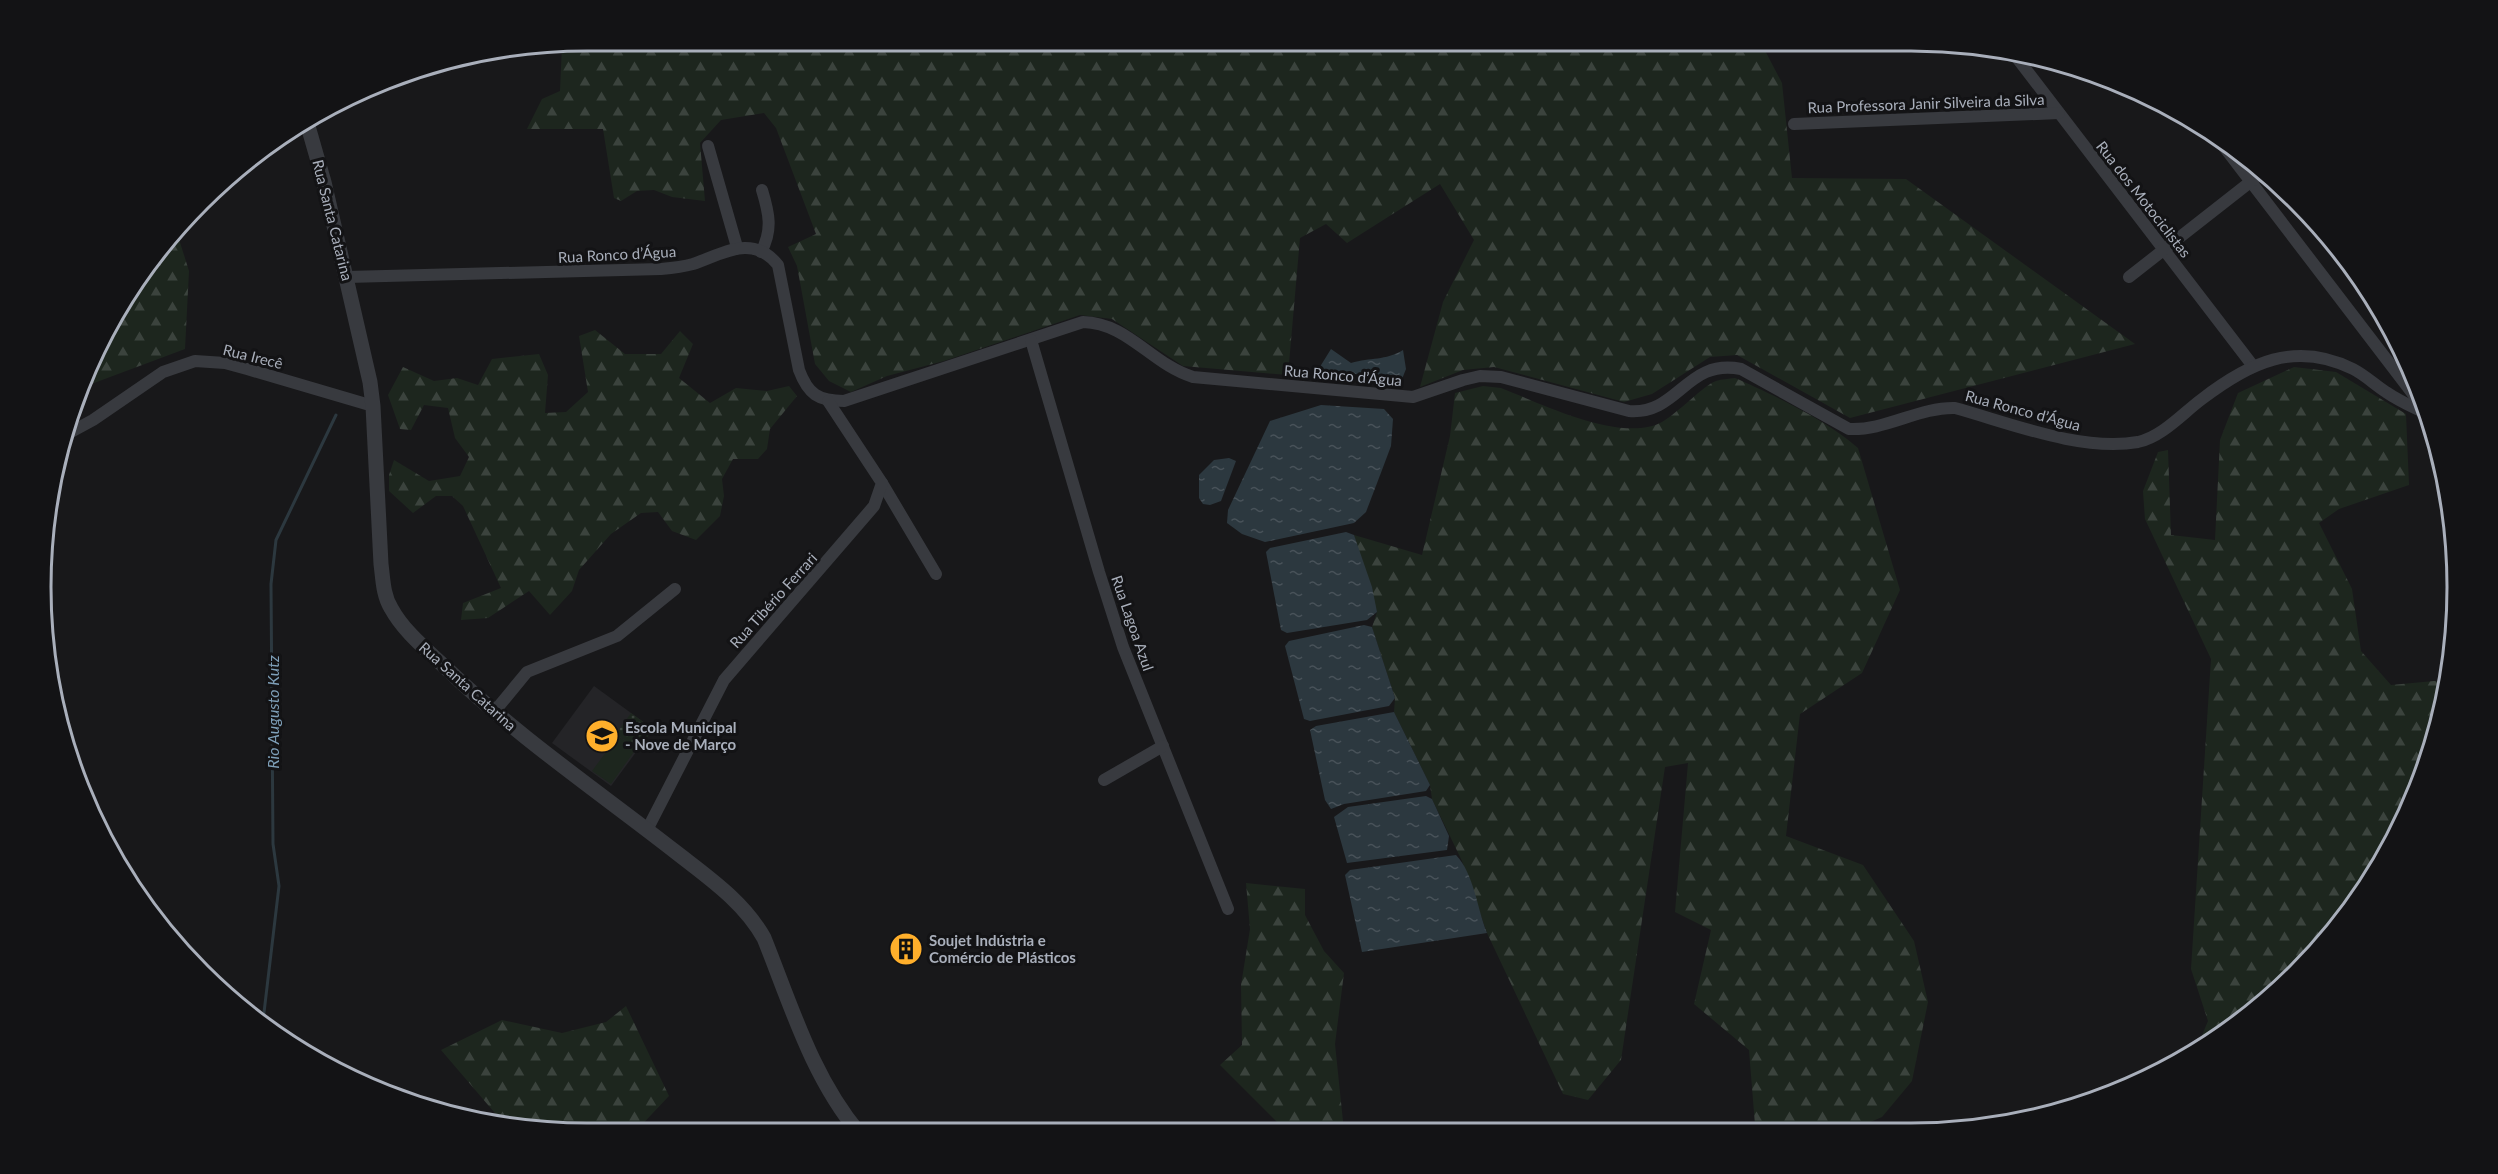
<svg xmlns="http://www.w3.org/2000/svg" width="2498" height="1174" viewBox="0 0 2498 1174" font-family="Lato,sans-serif">
<style>
.built{fill:#242427}
.green{fill:url(#green-dots)}
.forest{fill:url(#forest-firs)}
.pitch{fill:#1d261e}
.water{fill:url(#water-ripples)}
.lines{fill:none;stroke-linecap:round;stroke-linejoin:round}
.stream{stroke:#2c383f;stroke-width:3}
.minor{stroke:#383a3f;stroke-width:12}
.tertiary{stroke:#383a3f;stroke-width:15}
.labels{text-anchor:middle;dominant-baseline:central;stroke-width:6;stroke-linejoin:round;paint-order:stroke}
.street-label{font-size:15px;fill:#a9afbb;stroke:#131315}
.poi-label{font-size:15px;font-weight:bold;fill:#a9afbb;stroke:#131315;text-anchor:start}
.water-label{font-size:16px;font-style:italic;fill:#7e9fb8;stroke:#131315}
.rim{fill:none;stroke:#a9afbb;stroke-width:3}
</style>
<defs>
<pattern id="green-dots" width="8" height="8" patternUnits="userSpaceOnUse" patternTransform="scale(1.5)"><rect width="8" height="8" fill="#1d261e"/><path d="M2 2h.1M6 6h.1" fill="none" stroke="#3b433d" stroke-width="1.8" stroke-linecap="round"/></pattern>
<pattern id="forest-firs" width="22" height="20" patternUnits="userSpaceOnUse" patternTransform="scale(1.5)"><rect width="22" height="20" fill="#1d261e"/><path d="M5 1l3.5 6h-7zM16 11l3.5 6h-7z" fill="#3b433d"/></pattern>
<pattern id="water-ripples" width="26" height="14" patternUnits="userSpaceOnUse" patternTransform="scale(1.5)"><rect width="26" height="14" fill="#2c383f"/><path d="M2 4q2-2 4 0t4 0M15 11q2-2 4 0t4 0" fill="none" stroke="#485259"/></pattern>
</defs>
<rect width="100%" height="100%" fill="#18181a"/>
<polygon class="built" points="594,686 653,729 611,786 552,743"/>
<polygon class="green" points="631,713 653,729 638,750 616,734"/>
<g class="forest">
<polygon points="587,41 1760,41 1782,83 1792,178 1906,179 2135,344 1850,418 1737,355 1710,357 1652,394 1624,402 1494,367 1463,370 1420,387 1443,302 1474,240 1440,184 1347,243 1326,224 1300,238 1288,375 1183,366 1112,319 1080,315 944,361 887,376 851,392 829,381 815,364 797,266 788,247 816,234 776,128 764,113 721,120 700,143 705,201 672,197 654,190 637,191 621,201 614,198 603,129 527,129 542,99 560,91 562,45"/>
<polygon points="178,236 189,271 185,349 86,386 114,314"/>
<polygon points="595,330 625,354 661,354 680,331 693,344 679,378 710,403 736,388 767,391 789,386 797,396 770,429 767,449 758,459 733,459 722,479 724,496 720,516 696,540 672,531 658,512 641,513 611,534 579,570 572,591 550,615 529,591 488,618 461,620 463,603 501,588 463,506 452,496 436,496 413,513 389,491 389,475 394,460 429,481 460,476 469,457 455,438 448,408 424,405 411,430 400,429 388,395 403,367 434,381 457,378 478,385 492,359 539,354 548,375 545,413 566,412 588,392 579,336"/>
<polygon points="2294,367 2336,372 2406,414 2409,485 2339,509 2319,523 2352,589 2361,651 2391,685 2434,681 2448,683 2447,693 2416,796 2345,919 2244,1020 2197,1047 2208,1021 2191,969 2211,659 2145,519 2143,491 2158,452 2168,450 2171,535 2215,540 2220,440 2238,393"/>
<path d="M 1735,378 C 1770,393 1830,422 1858,448 L 1900,590 L 1862,673 L 1800,714 L 1786,836 L 1863,865 L 1914,941 L 1928,1002 L 1912,1081 L 1882,1117 L 1854,1129 L 1763,1130 L 1755,1125 L 1749,1050 L 1694,1004 L 1711,930 L 1675,912 L 1688,763 L 1665,767 L 1621,1060 L 1588,1100 L 1563,1094 L 1487,933 L 1462,861 L 1432,799 L 1430,785 L 1394,712 L 1395,698 L 1372,627 L 1377,612 L 1354,535 L 1422,555 L 1450,436 L 1455,393 L 1483,386 L 1501,388 C 1540,403 1622,444 1662,422 C 1678,413 1704,385 1716,381 C 1722,379 1729,379 1735,378 Z"/>
<polygon points="1246,883 1305,889 1305,915 1324,951 1344,973 1335,1044 1344,1131 1286,1131 1220,1065 1242,1045 1241,985 1250,929"/>
<polygon points="626,1006 669,1096 634,1133 587,1133 512,1126 500,1119 441,1050 502,1020 562,1033 606,1022"/>
</g>
<polygon class="pitch" points="618,736 636,749 611,784 592,771"/>
<g class="water">
<path d="M 1331,349 L 1351,363 C 1371,357 1385,361 1403,350 L 1406,369 L 1402,379 L 1318,370 Z"/>
<polygon points="1321,405 1384,409 1393,419 1391,446 1382,470 1366,512 1354,523 1265,542 1242,534 1227,523 1228,510 1270,421"/>
<polygon points="1229,458 1236,461 1221,501 1210,505 1203,504 1199,498 1199,475 1214,460"/>
<polygon points="1346,532 1354,535 1372,587 1377,612 1367,620 1287,633 1281,630 1266,552 1270,548"/>
<polygon points="1364,625 1372,627 1395,698 1389,706 1310,721 1304,719 1285,646 1289,641"/>
<polygon points="1394,712 1430,785 1426,791 1344,804 1331,809 1325,800 1310,730 1316,726"/>
<polygon points="1426,796 1432,799 1449,836 1447,850 1347,863 1334,817 1348,807"/>
<path d="M 1456,855 C 1474,874 1477,908 1487,933 L 1362,952 L 1345,875 L 1350,870 Z"/>
</g>
<g class="lines">
<polyline class="stream" points="263,1021 279,886 273,844 271,584 276,540 336,415"/>
<g class="minor">
<polyline points="2011,50 2253,366"/>
<polyline points="1794,124 2059,113"/>
<polyline points="2212,131 2426,411"/>
<polyline points="708,146 737,247"/>
<path d="M 761,252 C 773,230 769,213 762,190"/>
<path d="M 347,277 L 661,269 C 672,268 682,267 693,264 C 723,254 752,233 778,265 L 799,370 C 808,394 818,401 844,401 L 1083,322 C 1128,323 1151,364 1193,377 L 1413,397 L 1463,380 L 1480,376 L 1501,377 L 1629,411 C 1679,415 1686,358 1741,369 L 1849,429 C 1885,431 1919,407 1955,408 C 2010,423 2081,452 2138,442 C 2162,437 2183,413 2202,399 C 2249,363 2295,340 2353,369 C 2365,375 2375,385 2386,392 C 2399,401 2413,407 2427,414"/>
<polyline points="2129,277 2263,172"/>
<polyline points="1031,340 1099,572 1123,647 1228,909"/>
<polyline points="69,433 93,420 163,372 195,361 225,363 247,369 373,406"/>
<polyline points="882,483 936,574"/>
<polyline points="494,712 527,672 617,636 675,589"/>
<polyline points="1104,780 1163,746"/>
<polyline points="647,830 724,680 874,506 882,483 828,401"/>
</g>
<path class="tertiary" d="M 306,119 L 324,182 L 370,382 L 373,406 L 381,564 C 383,579 383,595 391,608 C 404,632 427,650 446,668 C 518,737 599,792 677,853 C 709,878 744,902 764,938 C 791,1005 812,1077 859,1133"/>
</g>
<defs>
<g id="school-disc" transform="scale(1.725)"><circle r="9.5" fill="#ffaf2b" stroke="#131315"/><path d="M0-5L7-2L0 1L-7-2ZM-4 1L0 2.5L4 1V4Q0 6-4 4Z" fill="#111"/></g>
<g id="building-disc" transform="scale(1.725)"><circle r="9.5" fill="#ffaf2b" stroke="#131315"/><path d="M-4-6H4V6H1V3H-1V6H-4ZM-2.5-4.3h1.7v1.8h-1.7ZM.8-4.3h1.7v1.8H.8ZM-2.5-1h1.7V.8h-1.7ZM.8-1h1.7V.8H.8Z" fill="#111"/></g>
</defs>
<g fill-rule="evenodd">
<use href="#school-disc" x="602" y="736"/>
<use href="#building-disc" x="906" y="949"/>
</g>
<g class="labels">
<g class="street-label">
<text transform="translate(1926 103) rotate(-2)">Rua Professora Janir Silveira da Silva</text>
<text transform="translate(2144 199) rotate(52)">Rua dos Motociclistas</text>
<text transform="translate(333 220) rotate(76)">Rua Santa Catarina</text>
<text transform="translate(617 254) rotate(-3)">Rua Ronco d’Água</text>
<text transform="translate(253 356) rotate(14)">Rua Irecê</text>
<text transform="translate(1343 375) rotate(5)">Rua Ronco d’Água</text>
<text transform="translate(2023 410) rotate(15)">Rua Ronco d’Água</text>
<text transform="translate(773 600) rotate(-48)">Rua Tibério Ferrari</text>
<text transform="translate(1133 623) rotate(71)">Rua Lagoa Azul</text>
<text transform="translate(468 686) rotate(42)">Rua Santa Catarina</text>
</g>
<g class="poi-label">
<text x="625" y="727">Escola Municipal<tspan x="625" dy="17">- Nove de Março</tspan></text>
<text x="929" y="940">Soujet Indústria e<tspan x="929" dy="17">Comércio de Plásticos</tspan></text>
</g>
<g class="water-label">
<text transform="translate(272 712) rotate(-90)">Rio Augusto Kutz</text>
</g>
</g>
<path d="M0 0H2498V1174H0ZM587 51H1911A536 536 0 0 1 2447 587V587A536 536 0 0 1 1911 1123H587A536 536 0 0 1 51 587V587A536 536 0 0 1 587 51Z" fill="#131315" fill-rule="evenodd"/>
<path class="rim" d="M587 51H1911A536 536 0 0 1 2447 587V587A536 536 0 0 1 1911 1123H587A536 536 0 0 1 51 587V587A536 536 0 0 1 587 51Z"/>
</svg>
